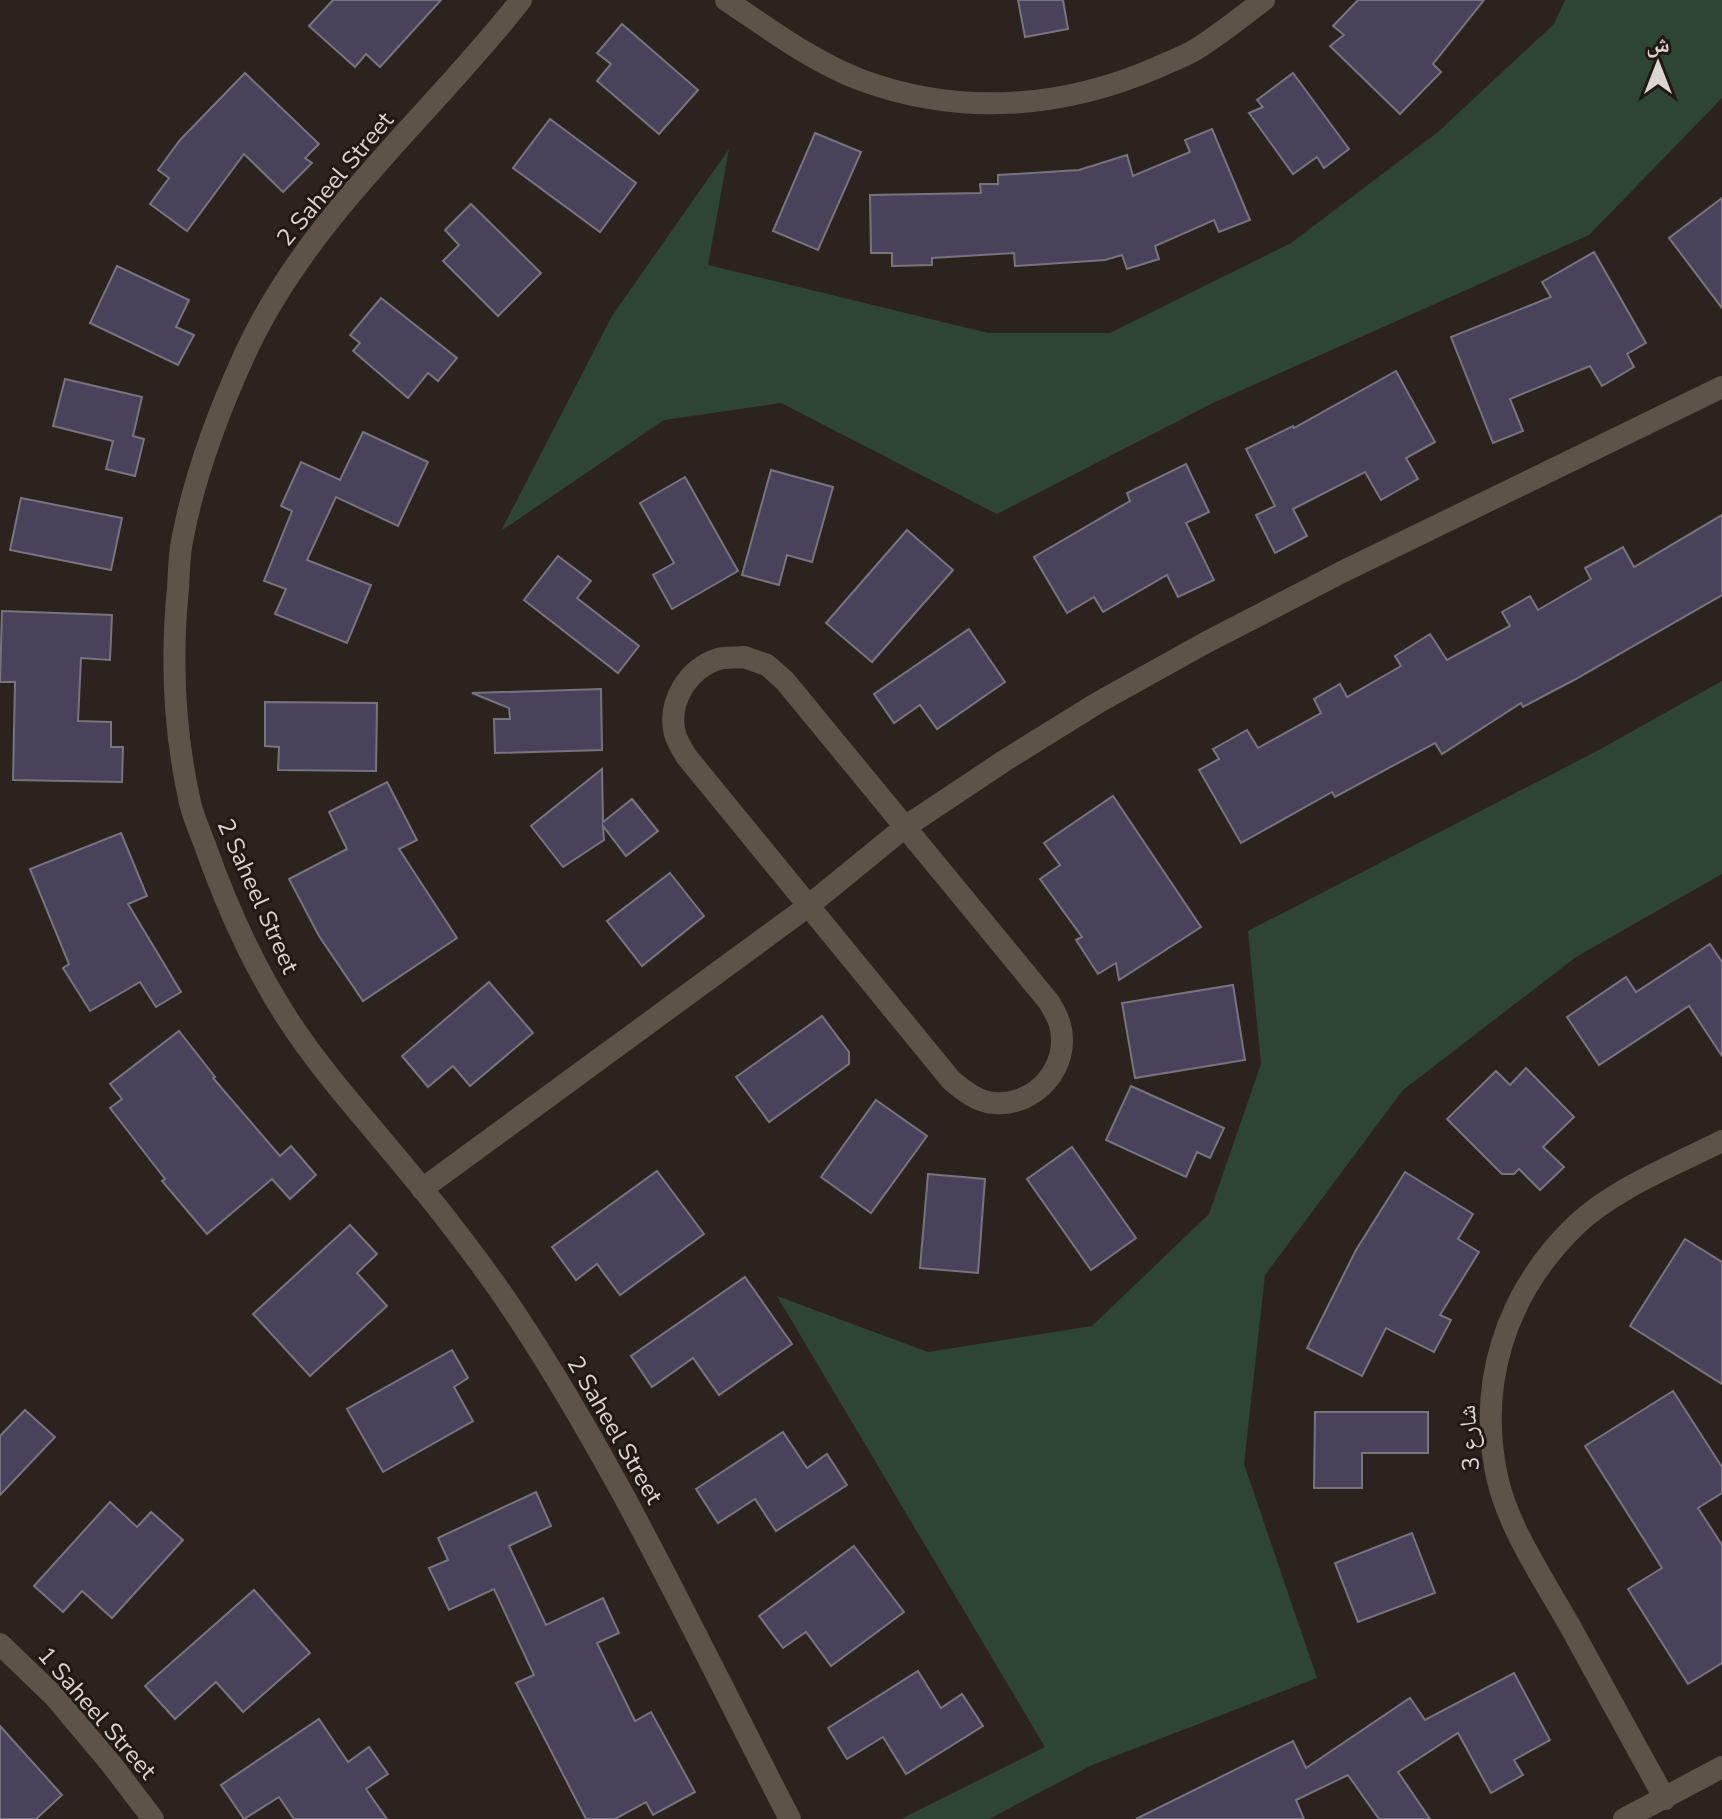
<svg xmlns="http://www.w3.org/2000/svg" width="1722" height="1819" viewBox="0 0 1722 1819" font-family="'Nunito Sans','Noto Naskh Arabic',sans-serif">
<style>
.green{fill:#2e4533}
.building{fill:#4a415b;stroke:#77747f;stroke-width:2}
.lines{fill:none;stroke-linecap:round;stroke-linejoin:round}
.minor{stroke:#5d5349;stroke-width:22}
.labels{text-anchor:middle;dominant-baseline:central;stroke-width:6;stroke-linejoin:round;paint-order:stroke}
.street-label{font-size:24px;fill:#dcd5d2;stroke:#221915}
</style>
<rect width="100%" height="100%" fill="#2c231f"/>
<g class="green">
<polygon points="1565,0 1722,0 1722,98 1589,235 1213,403 997,514 781,403 664,420 501,531 612,316 729,149 708,265 988,333 1110,333 1291,243 1438,132 1554,24"/>
<polygon points="1722,681 1722,874 1576,957 1403,1090 1265,1275 1244,1464 1317,1678 1092,1765 989,1819 901,1819 1045,1747 777,1296 928,1352 1092,1326 1209,1214 1261,1064 1248,931 1597,751"/>
</g>
<g class="building">
<polygon points="333,0 441,0 380,67 366,54 355,67 309,26"/>
<polygon points="1018,0 1063,0 1068,29 1025,37"/>
<polygon points="1358,0 1484,0 1433,64 1441,72 1400,114 1330,46 1344,35 1333,26"/>
<polygon points="622,24 698,90 659,134 597,81 611,64 597,53"/>
<polygon points="245,73 319,144 305,158 312,163 283,192 244,154 187,231 150,204 169,178 158,170 180,140"/>
<polygon points="1293,73 1349,149 1324,168 1317,157 1293,174 1249,113 1263,107 1257,100"/>
<polygon points="550,119 636,183 600,232 513,168"/>
<polygon points="1212,129 1250,220 1219,232 1214,220 1155,246 1159,259 1127,269 1122,255 1105,260 1015,266 1014,253 932,258 932,265 892,266 892,253 871,253 870,195 981,193 980,184 998,184 998,175 1079,170 1127,155 1133,176 1190,152 1185,140"/>
<polygon points="815,133 861,152 818,250 773,231"/>
<polygon points="1722,198 1722,308 1669,238"/>
<polygon points="471,204 541,273 498,316 443,261 459,245 445,230"/>
<polygon points="1594,252 1646,343 1627,354 1634,367 1602,386 1590,366 1510,399 1523,431 1493,443 1451,337 1551,297 1542,282"/>
<polygon points="117,266 189,300 176,327 194,335 178,365 90,323"/>
<polygon points="381,298 457,358 438,381 428,373 408,398 353,351 360,343 350,335"/>
<polygon points="1396,371 1435,442 1406,458 1418,479 1381,500 1365,472 1293,509 1307,536 1275,553 1256,515 1275,506 1246,449 1293,426 1294,428"/>
<polygon points="65,379 142,397 133,436 144,439 135,476 106,469 113,441 53,426"/>
<polygon points="363,432 428,462 398,526 336,497 307,560 371,585 347,643 275,614 286,589 264,581 292,511 281,506 301,462 340,480"/>
<polygon points="1186,464 1209,512 1186,523 1214,580 1178,597 1167,575 1103,612 1094,597 1067,613 1034,557 1130,501 1127,493"/>
<polygon points="771,470 833,487 812,562 787,555 779,585 742,575"/>
<polygon points="685,477 738,571 672,609 653,575 674,563 640,503"/>
<polygon points="21,498 122,518 111,570 10,550"/>
<polygon points="1722,515 1722,595 1574,680 1523,707 1521,703 1442,754 1435,743 1335,797 1332,792 1241,843 1199,770 1219,759 1213,749 1247,730 1258,748 1321,713 1314,699 1340,684 1347,697 1401,666 1395,656 1430,634 1447,660 1510,626 1502,612 1530,596 1538,610 1591,579 1585,568 1623,547 1634,567"/>
<polygon points="907,530 953,570 872,662 826,623"/>
<polygon points="558,556 591,581 577,598 639,646 618,673 524,600"/>
<polygon points="2,611 112,615 110,660 81,658 78,721 111,722 111,747 123,747 122,782 13,780 15,682 0,682"/>
<polygon points="969,629 1005,682 937,729 920,705 894,723 874,694"/>
<polygon points="601,689 602,750 495,753 494,719 510,719 509,708 472,693"/>
<polygon points="265,702 377,703 376,771 278,770 279,747 265,746"/>
<polygon points="602,769 603,822 632,799 658,831 626,856 603,826 604,840 563,867 531,826"/>
<polygon points="387,782 417,840 399,849 457,938 363,1001 319,936 289,879 347,849 329,812"/>
<polygon points="1113,796 1201,927 1119,980 1116,963 1098,974 1076,940 1082,937 1040,879 1060,865 1044,843"/>
<polygon points="121,833 147,896 128,904 181,992 156,1007 140,982 90,1011 63,968 69,964 30,869"/>
<polygon points="670,873 704,916 642,966 607,921"/>
<polygon points="1710,944 1722,962 1722,1056 1689,1006 1599,1065 1567,1017 1626,977 1636,992"/>
<polygon points="489,982 533,1033 470,1086 453,1066 428,1087 402,1056"/>
<polygon points="1233,985 1245,1060 1135,1078 1122,1003"/>
<polygon points="822,1016 849,1052 849,1064 769,1122 736,1077"/>
<polygon points="179,1031 215,1077 213,1078 280,1156 291,1146 316,1175 290,1199 272,1179 207,1234 162,1181 165,1179 110,1108 122,1099 110,1084"/>
<polygon points="1526,1068 1574,1117 1543,1147 1564,1167 1540,1190 1519,1169 1514,1174 1502,1174 1447,1119 1496,1071 1510,1085"/>
<polygon points="1131,1086 1224,1128 1210,1158 1197,1152 1186,1177 1106,1140"/>
<polygon points="876,1100 927,1136 871,1213 821,1177"/>
<polygon points="1072,1147 1136,1238 1091,1270 1027,1179"/>
<polygon points="657,1171 704,1234 620,1295 597,1264 576,1280 552,1247"/>
<polygon points="1405,1172 1473,1214 1458,1239 1479,1252 1440,1315 1451,1320 1434,1352 1386,1328 1362,1376 1307,1348 1356,1250"/>
<polygon points="928,1174 985,1179 978,1273 920,1268"/>
<polygon points="350,1225 377,1254 357,1273 387,1306 310,1376 253,1314"/>
<polygon points="1685,1239 1722,1262 1722,1384 1630,1326"/>
<polygon points="745,1277 792,1344 719,1395 693,1358 652,1387 631,1356"/>
<polygon points="452,1350 468,1378 454,1387 473,1421 383,1472 347,1409"/>
<polygon points="1673,1391 1722,1467 1722,1493 1698,1508 1722,1545 1722,1663 1688,1684 1628,1589 1662,1568 1585,1446"/>
<polygon points="25,1410 55,1437 0,1495 0,1436"/>
<polygon points="1315,1412 1428,1412 1428,1453 1362,1453 1362,1488 1314,1488"/>
<polygon points="783,1432 807,1468 827,1454 847,1485 776,1531 755,1499 718,1523 696,1489"/>
<polygon points="536,1492 551,1526 509,1546 546,1625 603,1598 619,1633 597,1643 635,1721 651,1712 695,1792 653,1815 646,1802 615,1819 586,1819 516,1683 534,1675 494,1589 449,1610 429,1568 448,1560 438,1538"/>
<polygon points="110,1502 137,1527 151,1512 183,1540 112,1618 82,1591 63,1612 34,1586"/>
<polygon points="1412,1533 1435,1593 1358,1622 1335,1563"/>
<polygon points="854,1546 904,1612 831,1666 806,1632 783,1648 759,1616"/>
<polygon points="254,1590 310,1653 243,1712 216,1682 175,1719 145,1686"/>
<polygon points="918,1671 941,1708 962,1694 983,1726 906,1774 883,1737 847,1759 828,1728"/>
<polygon points="1514,1673 1550,1740 1514,1760 1523,1775 1491,1793 1458,1733 1398,1772 1430,1819 1379,1819 1348,1775 1296,1800 1304,1819 1136,1819 1293,1741 1306,1768 1410,1698 1425,1720"/>
<polygon points="319,1719 348,1762 369,1747 388,1774 366,1789 387,1819 294,1819 279,1797 244,1819 221,1785"/>
<polygon points="0,1726 62,1795 36,1819 0,1819"/>
</g>
<g class="lines">
<g class="minor">
<path d="M 521,0 C 429,118 307,217 244,356 C 218,413 195,475 183,536 C 179,553 179,571 178,588 C 171,658 174,729 189,798 C 192,815 200,831 206,848 C 227,907 253,965 287,1018 C 320,1069 360,1113 398,1159 C 438,1207 478,1258 513,1310 C 620,1471 701,1648 790,1819"/>
<path d="M 726,0 C 768,28 813,62 861,80 C 959,116 1061,109 1156,68 C 1169,62 1183,57 1195,50 C 1219,35 1241,17 1264,0"/>
<path d="M 744,657 L 767,665 L 785,681 L 1049,1002 C 1053,1009 1058,1017 1060,1025 C 1071,1066 1036,1106 995,1103 C 977,1102 964,1091 951,1080 L 686,756 C 682,749 677,741 675,734 C 667,702 688,669 718,659 C 726,657 736,658 744,657 Z"/>
<polyline points="422,1189 807,907 905,827 1004,761 1099,702 1205,643 1342,572 1722,387"/>
<polyline points="0,1644 54,1696 112,1765 153,1819"/>
<path d="M 1665,1799 C 1634,1742 1602,1685 1571,1628 C 1546,1583 1510,1531 1498,1481 C 1476,1386 1505,1294 1575,1226 C 1613,1189 1675,1165 1722,1141"/>
<polyline points="1624,1819 1722,1767"/>
</g>
</g>
<g class="labels">
<g class="street-label">
<text transform="translate(335 179) rotate(-50)">2 Saheel Street</text>
<text transform="translate(258 896) rotate(66)">2 Saheel Street</text>
<text transform="translate(615 1430) rotate(60)">2 Saheel Street</text>
<text transform="translate(1469 1438) rotate(-94)">3 شارع</text>
<text transform="translate(97 1713) rotate(49)">1 Saheel Street</text>
</g>
</g>
<g transform="translate(1658 64)" stroke="#221915" stroke-width="6" paint-order="stroke">
<path d="M0-6L14 30L0 20L-14 30Z" fill="#dcd5d2"/>
<text y="-12" font-size="22" font-weight="bold" text-anchor="middle" fill="#dcd5d2">ش</text>
</g>
</svg>
